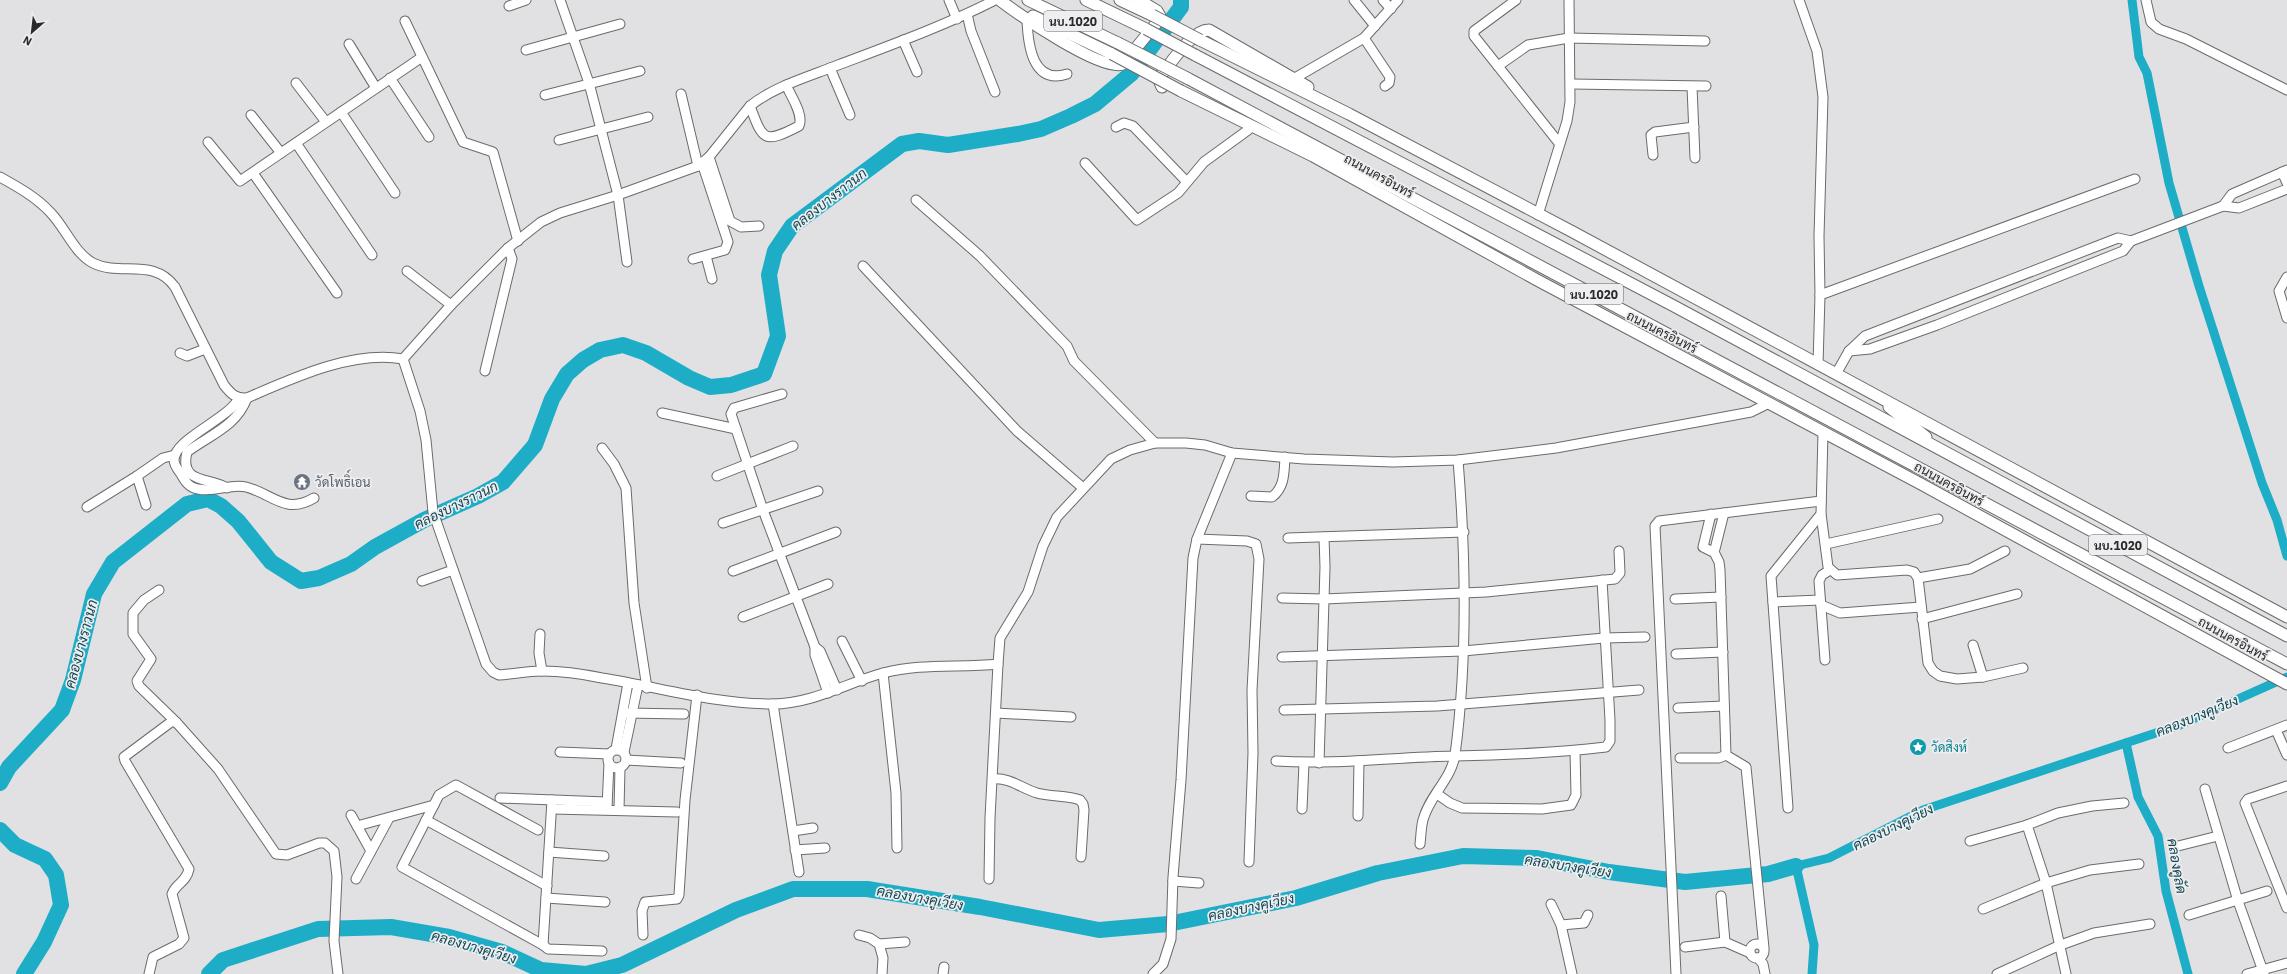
<svg xmlns="http://www.w3.org/2000/svg" width="2287" height="974" viewBox="0 0 2287 974" font-family="'IBM Plex Sans',Sarabun,sans-serif">
<style>
.lines{fill:none;stroke-linecap:round;stroke-linejoin:round}
.canal{stroke:#1eadc6;stroke-width:9}
.river{stroke:#1eadc6;stroke-width:16}
.minor-casing{stroke:#6a6b6c;stroke-width:11}
.major-casing{stroke:#6a6b6c;stroke-width:13}
.minor{stroke:#fff;stroke-width:9}
.major{stroke:#fff;stroke-width:11}
.major-bridge-casing{stroke:#6a6b6c;stroke-width:13;stroke-linecap:butt}
.major-bridge{stroke:#fff;stroke-width:11}
.labels{text-anchor:middle;dominant-baseline:central;stroke-width:3.5;stroke-linejoin:round;paint-order:stroke}
.shield{fill:#eeeef0;stroke:#646465;stroke-width:1}
.shield-label{font-size:12px;font-weight:bold;fill:#29292a}
.street-label{font-size:13px;fill:#29292a;stroke:#eeeef0}
.worship-label{font-size:13px;fill:#5b616d;stroke:#eeeef0;text-anchor:start}
.culture-label{font-size:13px;fill:#0d838f;stroke:#eeeef0;text-anchor:start}
.water-label{font-size:14px;font-style:italic;fill:#0f4752;stroke:#eeeef0}
</style>
<rect width="100%" height="100%" fill="#e1e1e3"/>
<g class="lines">
<g class="canal">
<polyline points="2132,0 2139,57 2147,73 2169,183 2199,286 2262,483 2277,520 2287,556"/>
<polyline points="2126,743 2138,797 2158,836 2166,891 2188,974"/>
<polyline points="1812,974 1814,945 1796,866 1829,858 1923,810 2180,725 2287,677"/>
</g>
<g class="river">
<polyline points="0,783 9,767 62,710 73,680 94,594 113,562 187,504 208,499 221,506 238,521 271,562 301,581 319,578 351,564 375,547 424,520 478,496 503,482 535,445 552,399 567,374 583,360 600,350 623,345 646,353 689,378 710,387 731,385 764,374 778,336 769,275 775,251 792,226 902,144 919,141 948,145 1018,134 1041,129 1071,116 1095,104 1132,73 1181,7 1181,0"/>
<polyline points="0,830 15,845 45,859 56,875 61,905 44,942 24,974"/>
<polyline points="209,974 223,960 318,929 391,927 449,937 502,952 541,970 586,974 622,965 736,910 793,889 867,889 980,907 1099,930 1168,924 1296,898 1378,873 1463,856 1537,858 1609,872 1685,882 1768,874 1796,866"/>
</g>
<g class="minor-casing">
<g id="minor">
<polyline points="560,0 589,83 618,195 627,262"/>
<polyline points="949,0 957,19"/>
<polyline points="1354,0 1375,26"/>
<polyline points="1383,0 1391,9"/>
<polyline points="1516,0 1474,31 1474,36 1559,143"/>
<polyline points="1799,0 1817,51 1823,97 1819,236 1820,295 1818,365"/>
<polyline points="2146,0 2151,22 2159,29 2186,39 2287,90"/>
<polyline points="509,6 526,0"/>
<polyline points="967,14 971,31 995,92"/>
<path d="M 1027,20 C 1028,46 1033,85 1067,74"/>
<polyline points="405,21 463,142 493,152 518,241"/>
<polyline points="1364,38 1390,77 1389,83 1385,86"/>
<polyline points="903,40 917,72"/>
<polyline points="349,44 376,88"/>
<polyline points="526,50 620,24"/>
<polyline points="1498,66 1528,45 1569,38 1705,41"/>
<polyline points="830,68 850,115"/>
<polyline points="390,78 429,137"/>
<polyline points="1295,78 1364,38 1398,0"/>
<polyline points="296,83 326,122"/>
<polyline points="1571,84 1706,86"/>
<polyline points="1692,87 1695,158"/>
<polyline points="681,94 698,166"/>
<polyline points="545,95 640,71"/>
<path d="M 750,106 C 763,141 764,144 799,126 C 804,115 791,96 786,85"/>
<polyline points="341,112 395,193"/>
<polyline points="251,115 281,153"/>
<polyline points="1116,127 1124,123 1133,126 1186,181"/>
<polyline points="559,140 648,117"/>
<polyline points="208,142 240,181 422,57"/>
<polyline points="296,143 372,255"/>
<polyline points="1653,155 1651,135 1655,132 1694,127"/>
<polyline points="709,157 730,221 741,227 759,226"/>
<polyline points="1085,163 1137,220 1178,193 1204,162 1248,130"/>
<polyline points="2282,172 2287,183"/>
<polyline points="253,173 337,293"/>
<path d="M 0,177 C 18,187 36,197 50,212 C 65,227 74,253 93,263 C 121,277 153,257 175,287 L 224,385 C 231,394 236,399 247,398 C 293,378 353,350 403,359"/>
<polyline points="916,200 980,256 1067,346 1074,361 1155,443"/>
<polyline points="2223,206 2232,194 2287,170"/>
<polyline points="1538,215 1567,121 1570,102 1569,0"/>
<polyline points="706,256 712,279"/>
<polyline points="693,259 725,250 728,242 702,163"/>
<polyline points="863,266 1017,431 1083,488"/>
<polyline points="407,271 451,305"/>
<polyline points="2287,277 2279,291 2287,318"/>
<polyline points="1820,295 2135,179"/>
<polyline points="1849,351 1870,349 1937,325 2123,251 2131,241"/>
<polyline points="180,353 187,356 205,349"/>
<path d="M 403,359 L 420,411 L 426,440 L 433,512 L 486,664 L 493,672 L 499,675 C 513,674 528,671 542,671 C 561,671 583,674 602,678 C 659,687 714,704 773,704 C 812,704 846,683 883,673 C 921,663 960,668 998,664 L 1000,638 L 1028,592 L 1043,546 L 1057,517 L 1111,459 L 1130,450 L 1155,443 L 1186,443 L 1205,445 L 1232,453 L 1304,459 L 1393,462 L 1458,460 L 1556,448 L 1751,412 L 1769,403"/>
<path d="M 403,359 L 451,305 L 508,248 L 541,222 L 560,213 L 618,195 L 698,166 L 709,157 L 750,106 C 775,86 808,77 838,65 C 891,45 944,26 995,0"/>
<polyline points="485,371 512,259 508,248"/>
<polyline points="1836,374 1849,351 1865,336 2118,238 2131,241 2223,206 2239,208 2287,189"/>
<path d="M 239,398 C 229,419 174,439 174,460 C 174,465 178,470 181,474 C 185,481 189,488 198,489 C 215,493 231,483 246,487 C 273,494 285,515 314,498"/>
<polyline points="662,413 736,429 763,510 815,647 815,655 828,693"/>
<polyline points="736,429 731,414 734,408 782,394"/>
<polyline points="602,448 614,464 626,488 634,603 647,688"/>
<polyline points="717,476 793,446"/>
<path d="M 227,488 C 209,477 179,484 187,452 C 211,434 236,427 247,398"/>
<path d="M 1251,496 L 1272,497 C 1285,487 1284,472 1285,457"/>
<polyline points="146,505 137,476 163,458 175,455"/>
<polyline points="87,507 137,476"/>
<polyline points="1711,514 1703,547 1711,551 1715,549 1724,513"/>
<polyline points="1821,514 1828,567 1837,575 1907,570 1914,572 1918,578 1928,663 1933,671 1940,676 1957,679 1983,677 2023,668"/>
<polyline points="723,523 818,491"/>
<polyline points="1288,538 1464,532"/>
<polyline points="1197,539 1247,541 1256,544 1259,559 1252,690 1253,753 1249,862"/>
<polyline points="1826,544 1938,519"/>
<polyline points="1713,550 1719,562 1720,570 1726,755 1746,767 1764,948"/>
<polyline points="733,571 836,532"/>
<polyline points="1918,578 1970,569 2005,551"/>
<polyline points="422,581 453,570"/>
<polyline points="159,590 144,600 133,613 133,634 151,659 137,681 139,686 176,722"/>
<polyline points="1282,598 1324,599 1486,592 1615,579 1620,573 1619,551"/>
<polyline points="1675,599 1721,597"/>
<polyline points="1773,602 1820,600"/>
<polyline points="1821,605 1840,613 1921,607"/>
<polyline points="743,617 828,584"/>
<polyline points="1922,619 2017,594"/>
<polyline points="540,634 539,653 542,671"/>
<polyline points="842,641 862,681"/>
<polyline points="1973,645 1983,677"/>
<polyline points="815,647 820,651 837,690"/>
<polyline points="1676,654 1723,652"/>
<polyline points="1282,657 1463,651 1604,638 1645,637"/>
<polyline points="1825,660 1819,581 1822,575 1830,570"/>
<polyline points="883,673 896,793 897,848"/>
<polyline points="773,704 799,872"/>
<polyline points="1678,708 1724,706"/>
<polyline points="1284,710 1437,706 1639,690"/>
<polyline points="626,713 684,714"/>
<polyline points="996,713 1071,717"/>
<polyline points="2276,730 2287,755"/>
<polyline points="2228,748 2287,725"/>
<polyline points="616,749 628,683"/>
<circle cx="617" cy="759" r="9"/>
<polyline points="560,752 609,754"/>
<polyline points="624,752 638,685"/>
<polyline points="1680,758 1719,758 1726,755"/>
<polyline points="626,760 681,763"/>
<path d="M 1276,761 C 1336,765 1395,757 1455,756 C 1505,755 1556,753 1606,747 L 1610,741 L 1610,720 L 1602,580"/>
<polyline points="1319,763 1325,567 1324,537"/>
<path d="M 993,779 C 1009,777 1023,789 1037,793 C 1051,797 1067,795 1080,800 L 1083,804 L 1084,810 L 1081,857"/>
<polyline points="2287,786 2248,799 2245,803 2287,908"/>
<polyline points="2205,789 2238,901 2264,974"/>
<polyline points="1437,794 1450,803 1462,808 1542,809 1571,805 1576,795 1575,751"/>
<polyline points="500,798 607,802"/>
<polyline points="607,807 609,763"/>
<polyline points="1788,808 1771,576 1821,514 1823,432"/>
<polyline points="552,809 677,812"/>
<polyline points="1302,809 1304,763"/>
<polyline points="619,810 620,767"/>
<polyline points="351,815 371,851"/>
<polyline points="1358,816 1359,761"/>
<polyline points="426,820 547,886"/>
<polyline points="2027,825 2046,883 2066,974"/>
<polyline points="357,826 434,805"/>
<polyline points="538,830 456,785 439,795 402,867 543,945 552,800"/>
<polyline points="793,831 813,828"/>
<polyline points="1970,841 2027,825 2058,813 2092,806 2124,803"/>
<path d="M 1420,844 C 1421,836 1421,827 1423,820 C 1429,796 1451,780 1455,755 C 1468,657 1466,558 1458,460"/>
<polyline points="2178,846 2218,836"/>
<polyline points="795,850 825,848"/>
<polyline points="549,852 604,856"/>
<polyline points="356,879 389,818"/>
<polyline points="989,879 990,818 998,664"/>
<polyline points="1173,881 1199,883"/>
<polyline points="1721,896 1725,942"/>
<polyline points="546,898 605,902"/>
<polyline points="1551,904 1561,925 1572,974"/>
<polyline points="1983,909 2046,883 2090,870 2139,864"/>
<polyline points="2189,915 2267,891"/>
<polyline points="1561,925 1584,923 1588,915"/>
<polyline points="643,935 642,911 645,902 677,899 679,895 685,800 697,695"/>
<polyline points="859,935 870,938 879,944 883,958 882,974"/>
<circle cx="1757" cy="951" r="7"/>
<polyline points="879,944 905,942"/>
<polyline points="543,945 548,949 602,951"/>
<polyline points="1685,947 1725,942 1750,953"/>
<polyline points="1758,958 1763,964 1765,974"/>
<path d="M 149,974 L 153,957 L 179,944 L 184,938 L 172,894 C 176,883 186,883 189,869 L 125,761 L 124,757 L 171,722 L 176,722 L 218,769 L 276,854 L 287,855 L 319,843 L 325,843 L 334,851 L 337,877 L 334,941 L 338,974"/>
<polyline points="943,974 944,967"/>
<polyline points="1153,974 1163,964 1171,939 1173,877 1181,780 1193,558 1197,539 1232,453"/>
<polyline points="1676,974 1655,526 1659,521 1821,501"/>
<polyline points="1997,974 2058,946 2094,933 2150,924"/>
<polyline points="2247,974 2287,963"/>
</g>
</g>
<g class="major-casing">
<g id="major">
<polyline points="1028,0 1118,43"/>
<polyline points="1086,0 1146,29"/>
<polyline points="1120,0 1152,15"/>
<path d="M 1001,1 C 1021,16 1102,72 1123,64 L 1159,20 L 1160,16 L 1157,11 L 1139,0"/>
<polyline points="1033,16 1112,54"/>
<polyline points="1200,40 1349,114 1571,231 2287,617"/>
<polyline points="1195,55 1672,305 2287,636"/>
<polyline points="1187,78 2287,664"/>
<path d="M 1162,87 L 1159,80 L 1161,75 C 1172,62 1192,30 1209,30 L 1308,87"/>
<polyline points="1181,91 1313,156 1537,280 1921,484 2287,684"/>
<polyline points="1889,407 1926,437"/>
</g>
</g>
<use href="#minor" class="minor"/>
<use href="#major" class="major"/>
<g class="major-bridge-casing">
<g id="major-bridge">
<polyline points="1152,15 1200,40"/>
<polyline points="1146,29 1195,55"/>
<polyline points="1118,43 1187,78"/>
<polyline points="1112,54 1181,91"/>
</g>
</g>
<use href="#major-bridge" class="major-bridge"/>
</g>
<defs>
<g id="temple-disc" transform="scale(0.9)"><circle r="9.5" fill="#6b7280" stroke="#eeeef0"/><path d="M0-6L5-2H3V0L6.5 2.5H4V6H1.5V3h-3V6H-4V2.5H-6.5L-3 0V-2H-5Z" fill="#fff"/></g>
<g id="sight-disc" transform="scale(0.9)"><circle r="9.5" fill="#0f9aa8" stroke="#eeeef0"/><path d="M0-6L1.8-2.2L6-1.7L2.9 1.2L3.7 5.4L0 3.3L-3.7 5.4L-2.9 1.2L-6-1.7L-1.8-2.2Z" fill="#fff"/></g>
</defs>
<g fill-rule="evenodd">
<use href="#temple-disc" x="302" y="482"/>
<use href="#sight-disc" x="1918" y="747"/>
</g>
<g class="labels">
<g class="shield">
<rect x="1044" y="11" width="58" height="20" rx="3"/>
<rect x="1565" y="284" width="58" height="20" rx="3"/>
<rect x="2089" y="535" width="58" height="20" rx="3"/>
</g>
<g class="shield-label">
<text x="1073" y="21">นบ.1020</text>
<text x="1594" y="294">นบ.1020</text>
<text x="2118" y="545">นบ.1020</text>
</g>
<g class="street-label">
<text transform="translate(1379 176) rotate(29)">ถนนนครอินทร์</text>
<text transform="translate(1662 332) rotate(27)">ถนนนครอินทร์</text>
<text transform="translate(1949 484) rotate(29)">ถนนนครอินทร์</text>
<text transform="translate(2233 639) rotate(29)">ถนนนครอินทร์</text>
</g>
<g class="worship-label">
<text x="315" y="482">วัดโพธิ์เอน</text>
</g>
<g class="culture-label">
<text x="1931" y="747">วัดสิงห์</text>
</g>
<g class="water-label">
<text transform="translate(829 199) rotate(-38)">คลองบางราวนก</text>
<text transform="translate(456 505) rotate(-26)">คลองบางราวนก</text>
<text transform="translate(81 644) rotate(-75)">คลองบางราวนก</text>
<text transform="translate(2197 716) rotate(-22)">คลองบางคูเวียง</text>
<text transform="translate(1893 827) rotate(-26)">คลองบางคูเวียง</text>
<text transform="translate(1568 866) rotate(9)">คลองบางคูเวียง</text>
<text transform="translate(2177 866) rotate(80)">คลองคูลัด</text>
<text transform="translate(920 898) rotate(10)">คลองบางคูเวียง</text>
<text transform="translate(1251 907) rotate(-12)">คลองบางคูเวียง</text>
<text transform="translate(474 947) rotate(16)">คลองบางคูเวียง</text>
</g>
</g>
<g transform="translate(32 32) rotate(208)" stroke="#eeeef0" stroke-width="3" paint-order="stroke">
<path d="M0-3L7 15L0 10L-7 15Z" fill="#29292a"/>
<text y="-6" font-size="11" font-weight="bold" text-anchor="middle" fill="#29292a">N</text>
</g>
</svg>
